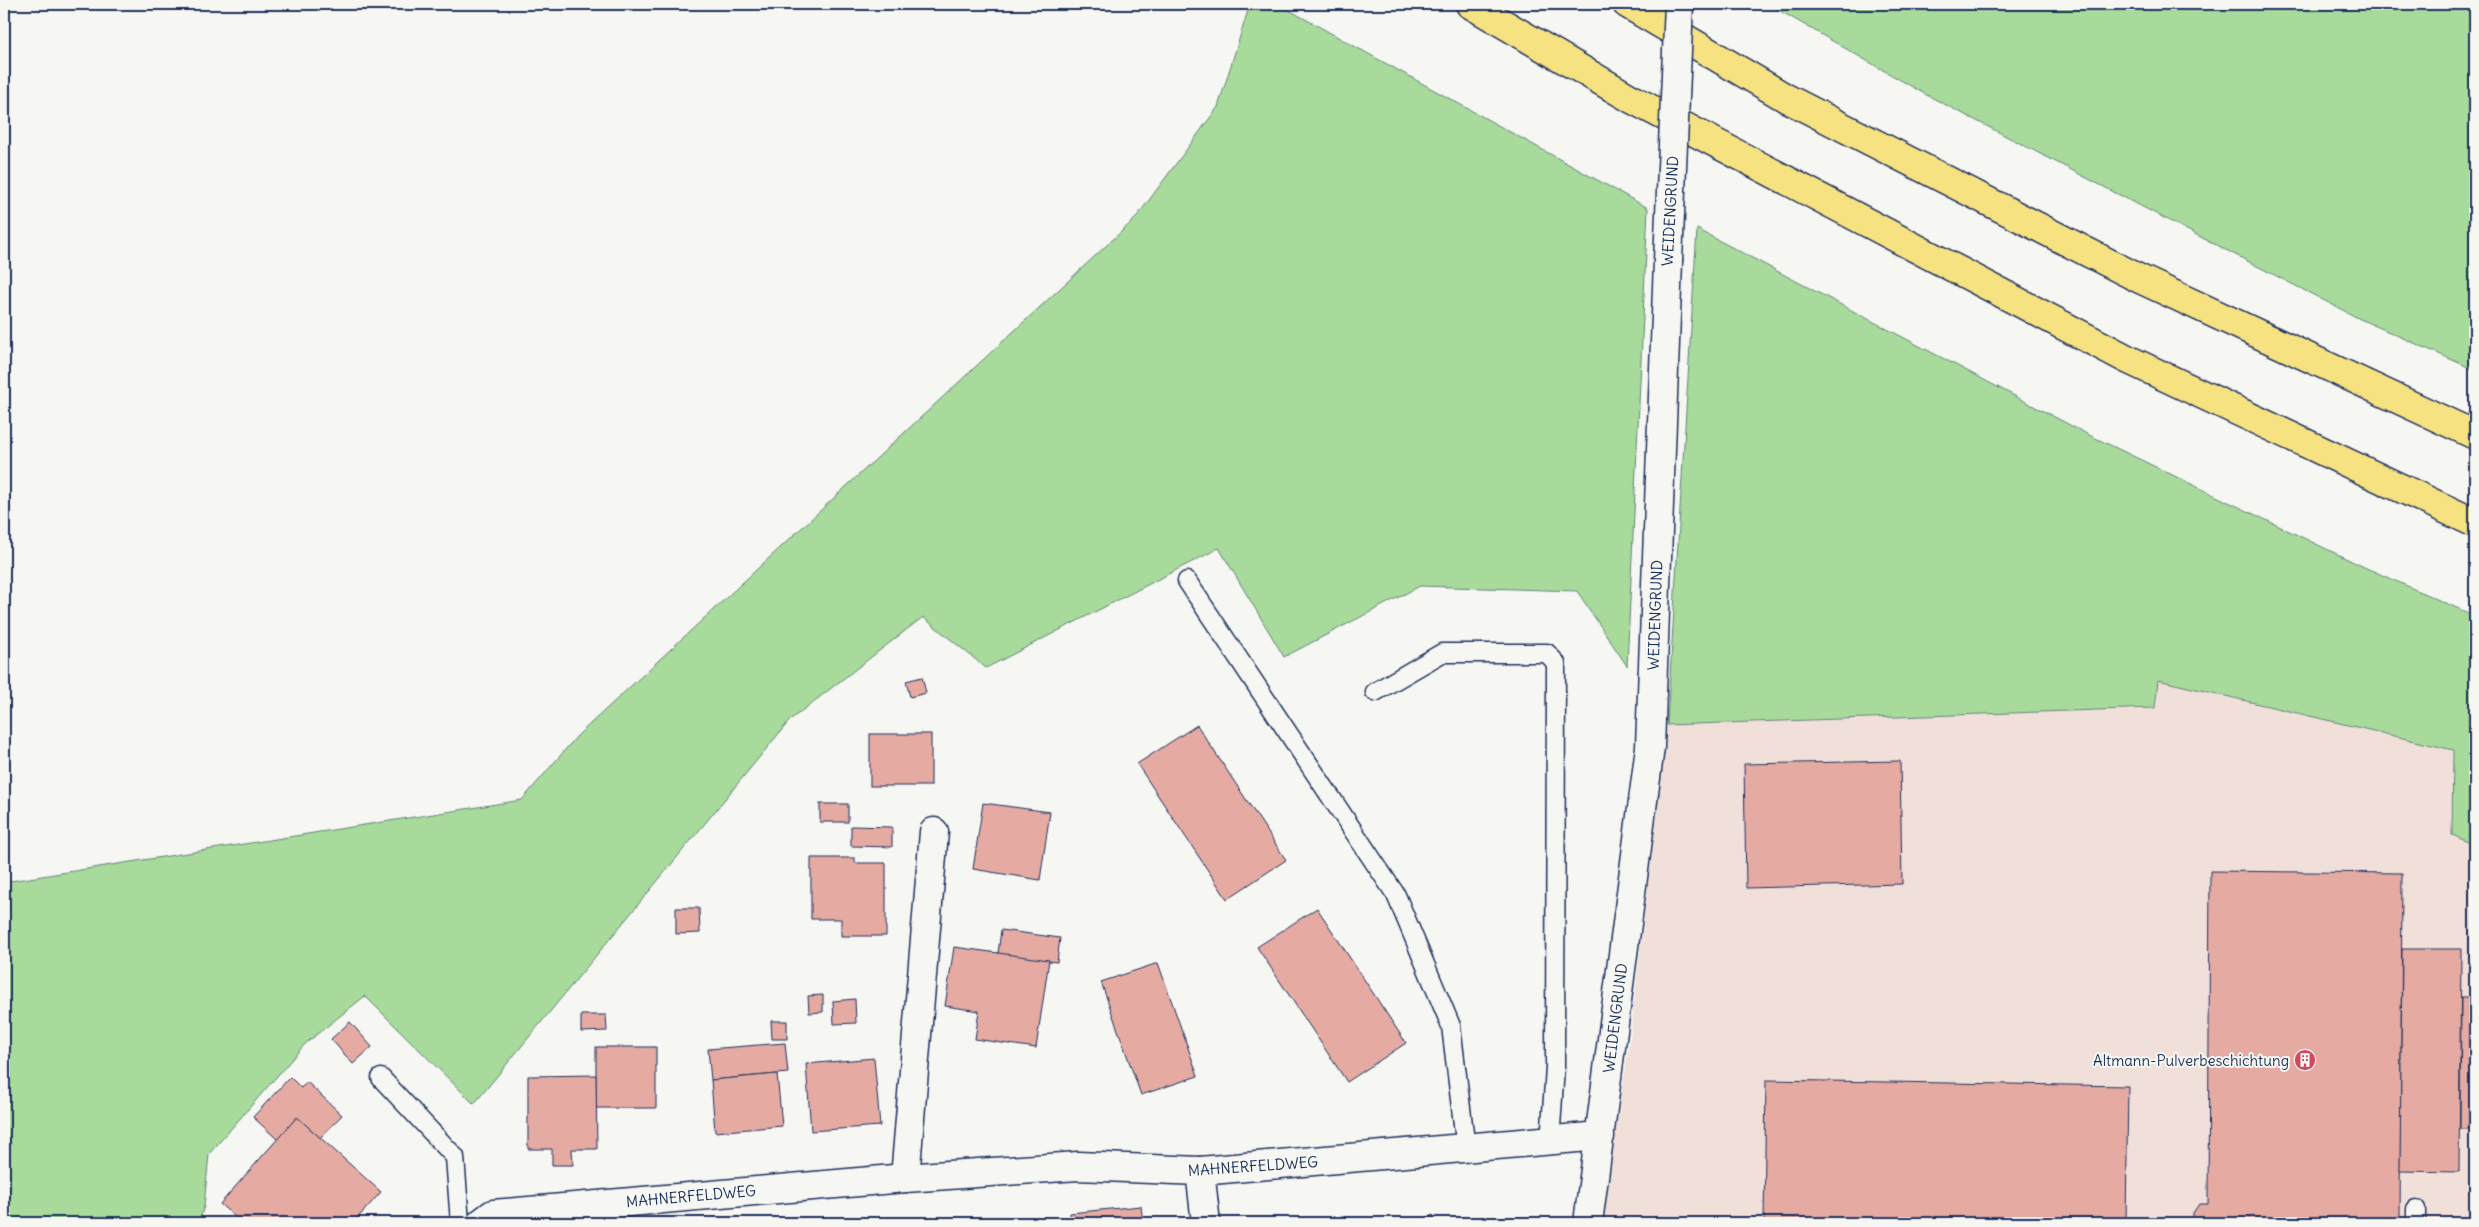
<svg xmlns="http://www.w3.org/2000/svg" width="2479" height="1227" viewBox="0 0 2479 1227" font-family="Delius,sans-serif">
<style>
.built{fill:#f1e0da}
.green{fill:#a8da9b;stroke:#62847c}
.building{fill:#e5aba3;stroke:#1b2f5e}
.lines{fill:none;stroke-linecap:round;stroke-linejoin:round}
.lane-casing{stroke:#1b2f5e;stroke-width:21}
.street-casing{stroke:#1b2f5e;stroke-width:31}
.highway-casing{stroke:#1b2f5e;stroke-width:31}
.lane{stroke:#f6f6f2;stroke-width:18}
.street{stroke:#f6f6f2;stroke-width:28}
.highway{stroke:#f7e281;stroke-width:28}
.street-bridge-casing{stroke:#1b2f5e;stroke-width:31;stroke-linecap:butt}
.street-bridge{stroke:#f6f6f2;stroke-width:28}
.labels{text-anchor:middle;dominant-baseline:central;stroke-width:4;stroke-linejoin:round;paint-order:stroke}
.street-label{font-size:15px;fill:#1b2f5e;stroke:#f6f6f2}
.poi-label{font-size:15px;fill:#1b2f5e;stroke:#f6f6f2;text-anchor:end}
</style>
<rect width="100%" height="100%" fill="#f6f6f2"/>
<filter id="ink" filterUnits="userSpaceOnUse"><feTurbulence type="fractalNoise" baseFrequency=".02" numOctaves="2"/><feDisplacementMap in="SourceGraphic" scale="10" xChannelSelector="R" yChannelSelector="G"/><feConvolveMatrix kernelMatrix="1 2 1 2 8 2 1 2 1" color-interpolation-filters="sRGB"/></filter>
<g filter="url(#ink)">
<polygon class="built" points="2158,680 2453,750 2452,835 2475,845 2475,1223 1601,1223 1629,1046 1667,725 2155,708"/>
<g class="green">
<polygon points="1250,4 1278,4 1648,208 1627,666 1577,591 1420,586 1284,657 1219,548 986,668 923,617 790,720 474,1104 365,996 305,1044 209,1154 204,1206 199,1223 4,1223 4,882 522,800 577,736 1135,219 1218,107"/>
<polygon points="1768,4 2475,4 2475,370 2360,319 2185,229 1923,93"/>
<polygon points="1697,229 2085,433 2364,567 2475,616 2475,845 2452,835 2453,750 2158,680 2155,708 1667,725"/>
</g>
<g class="building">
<polygon points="922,677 926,693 910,697 906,681"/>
<polygon points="1197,725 1286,860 1227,899 1137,764"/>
<rect x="870" y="734" width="61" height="52"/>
<polygon points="1900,761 1902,884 1746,888 1744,764"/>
<polygon points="983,803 1050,812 1040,880 973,869"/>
<rect x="820" y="804" width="28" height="18"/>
<polygon points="851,826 892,827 892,847 851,846"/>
<polygon points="811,858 855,858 855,863 886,863 886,936 841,936 841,919 811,919"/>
<polygon points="2210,871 2402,873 2400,1223 2193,1223 2193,1213 2199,1204 2208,1204"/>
<polygon points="676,908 699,908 700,933 676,934"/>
<polygon points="1317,908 1406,1043 1347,1082 1257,947"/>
<polygon points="1001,930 1060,938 1057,962 998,954"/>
<polygon points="954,947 1049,960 1036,1048 975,1039 979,1011 945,1006"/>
<polygon points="2402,949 2461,949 2459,1172 2400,1171"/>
<polygon points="1158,963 1198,1076 1141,1095 1101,982"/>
<polygon points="823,995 823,1012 809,1013 808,996"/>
<polygon points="2461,998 2475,998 2475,1129 2460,1129"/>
<polygon points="855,999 856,1023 834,1024 833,1001"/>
<polygon points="581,1015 606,1015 607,1031 581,1032"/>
<polygon points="771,1021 787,1021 787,1039 772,1039"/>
<polygon points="350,1022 372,1047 353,1064 331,1039"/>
<polygon points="785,1043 788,1073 711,1080 708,1049"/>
<rect x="596" y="1047" width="60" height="61"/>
<polygon points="874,1058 880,1126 811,1131 806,1064"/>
<polygon points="777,1074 782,1126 715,1132 711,1080"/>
<polygon points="596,1075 597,1149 572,1149 573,1165 552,1165 552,1149 528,1149 528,1076"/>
<polygon points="290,1077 301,1088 307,1082 342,1115 320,1138 297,1117 278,1140 253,1117"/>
<polygon points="1766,1080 2128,1086 2126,1222 1764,1223"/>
<polygon points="297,1117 381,1192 353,1223 242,1223 220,1204"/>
<polygon points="1141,1206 1143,1223 1071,1223 1070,1213"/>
<polygon points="1433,1215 1437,1223 1413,1223"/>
<polygon points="1029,1217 1029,1223 964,1223 964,1222"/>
<polygon points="1348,1221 1348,1223 1314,1223"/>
<polygon points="2070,1221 2126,1222 2126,1223 2070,1223"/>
</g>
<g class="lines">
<g class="lane-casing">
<g id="lane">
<polyline points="1187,581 1396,895 1451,1026 1466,1149"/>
<polyline points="1375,692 1442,653 1547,653 1556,663 1555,1067 1550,1142"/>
<polyline points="381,1078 455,1157 460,1223"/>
<polyline points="2416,1209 2416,1223"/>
</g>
</g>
<g class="street-casing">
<g id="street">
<polyline points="1200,1171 1206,1223"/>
<polyline points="905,1178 934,832"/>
<polyline points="481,1223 493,1214 905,1178 1078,1166 1200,1171 1600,1136"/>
<polyline points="1588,1223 1650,747 1668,261"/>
</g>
</g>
<g class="highway-casing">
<g id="highway">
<polyline points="1470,4 1630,98 2127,359 2475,523"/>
<polyline points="1627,4 1786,98 2138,278 2475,435"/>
</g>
</g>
<use href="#lane" class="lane"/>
<use href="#street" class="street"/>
<use href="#highway" class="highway"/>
<g class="street-bridge-casing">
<polyline id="street-bridge" points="1668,261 1679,4"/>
</g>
<use href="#street-bridge" class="street-bridge"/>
</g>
</g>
<defs>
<g id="building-disc" transform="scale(1.125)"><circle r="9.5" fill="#d1495b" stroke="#f6f6f2"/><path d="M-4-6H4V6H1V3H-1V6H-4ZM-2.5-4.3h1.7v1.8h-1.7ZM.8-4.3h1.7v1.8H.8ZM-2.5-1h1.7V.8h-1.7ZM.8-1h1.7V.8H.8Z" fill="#fff"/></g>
</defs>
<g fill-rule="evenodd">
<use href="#building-disc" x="2305" y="1060"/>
</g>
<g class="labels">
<g class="street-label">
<text transform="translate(1670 211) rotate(-87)">WEIDENGRUND</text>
<text transform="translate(1655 615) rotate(-88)">WEIDENGRUND</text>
<text transform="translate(1615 1018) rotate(-83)">WEIDENGRUND</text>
<text transform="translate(1253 1166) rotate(-4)">MAHNERFELDWEG</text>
<text transform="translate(691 1196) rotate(-5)">MAHNERFELDWEG</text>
</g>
<g class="poi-label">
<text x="2289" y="1060">Altmann-Pulverbeschichtung</text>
</g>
</g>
<rect width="2479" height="1227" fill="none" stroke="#f6f6f2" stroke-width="20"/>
<rect x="10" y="10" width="2459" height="1207" fill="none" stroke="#1b2f5e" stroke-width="2" filter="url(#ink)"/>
</svg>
